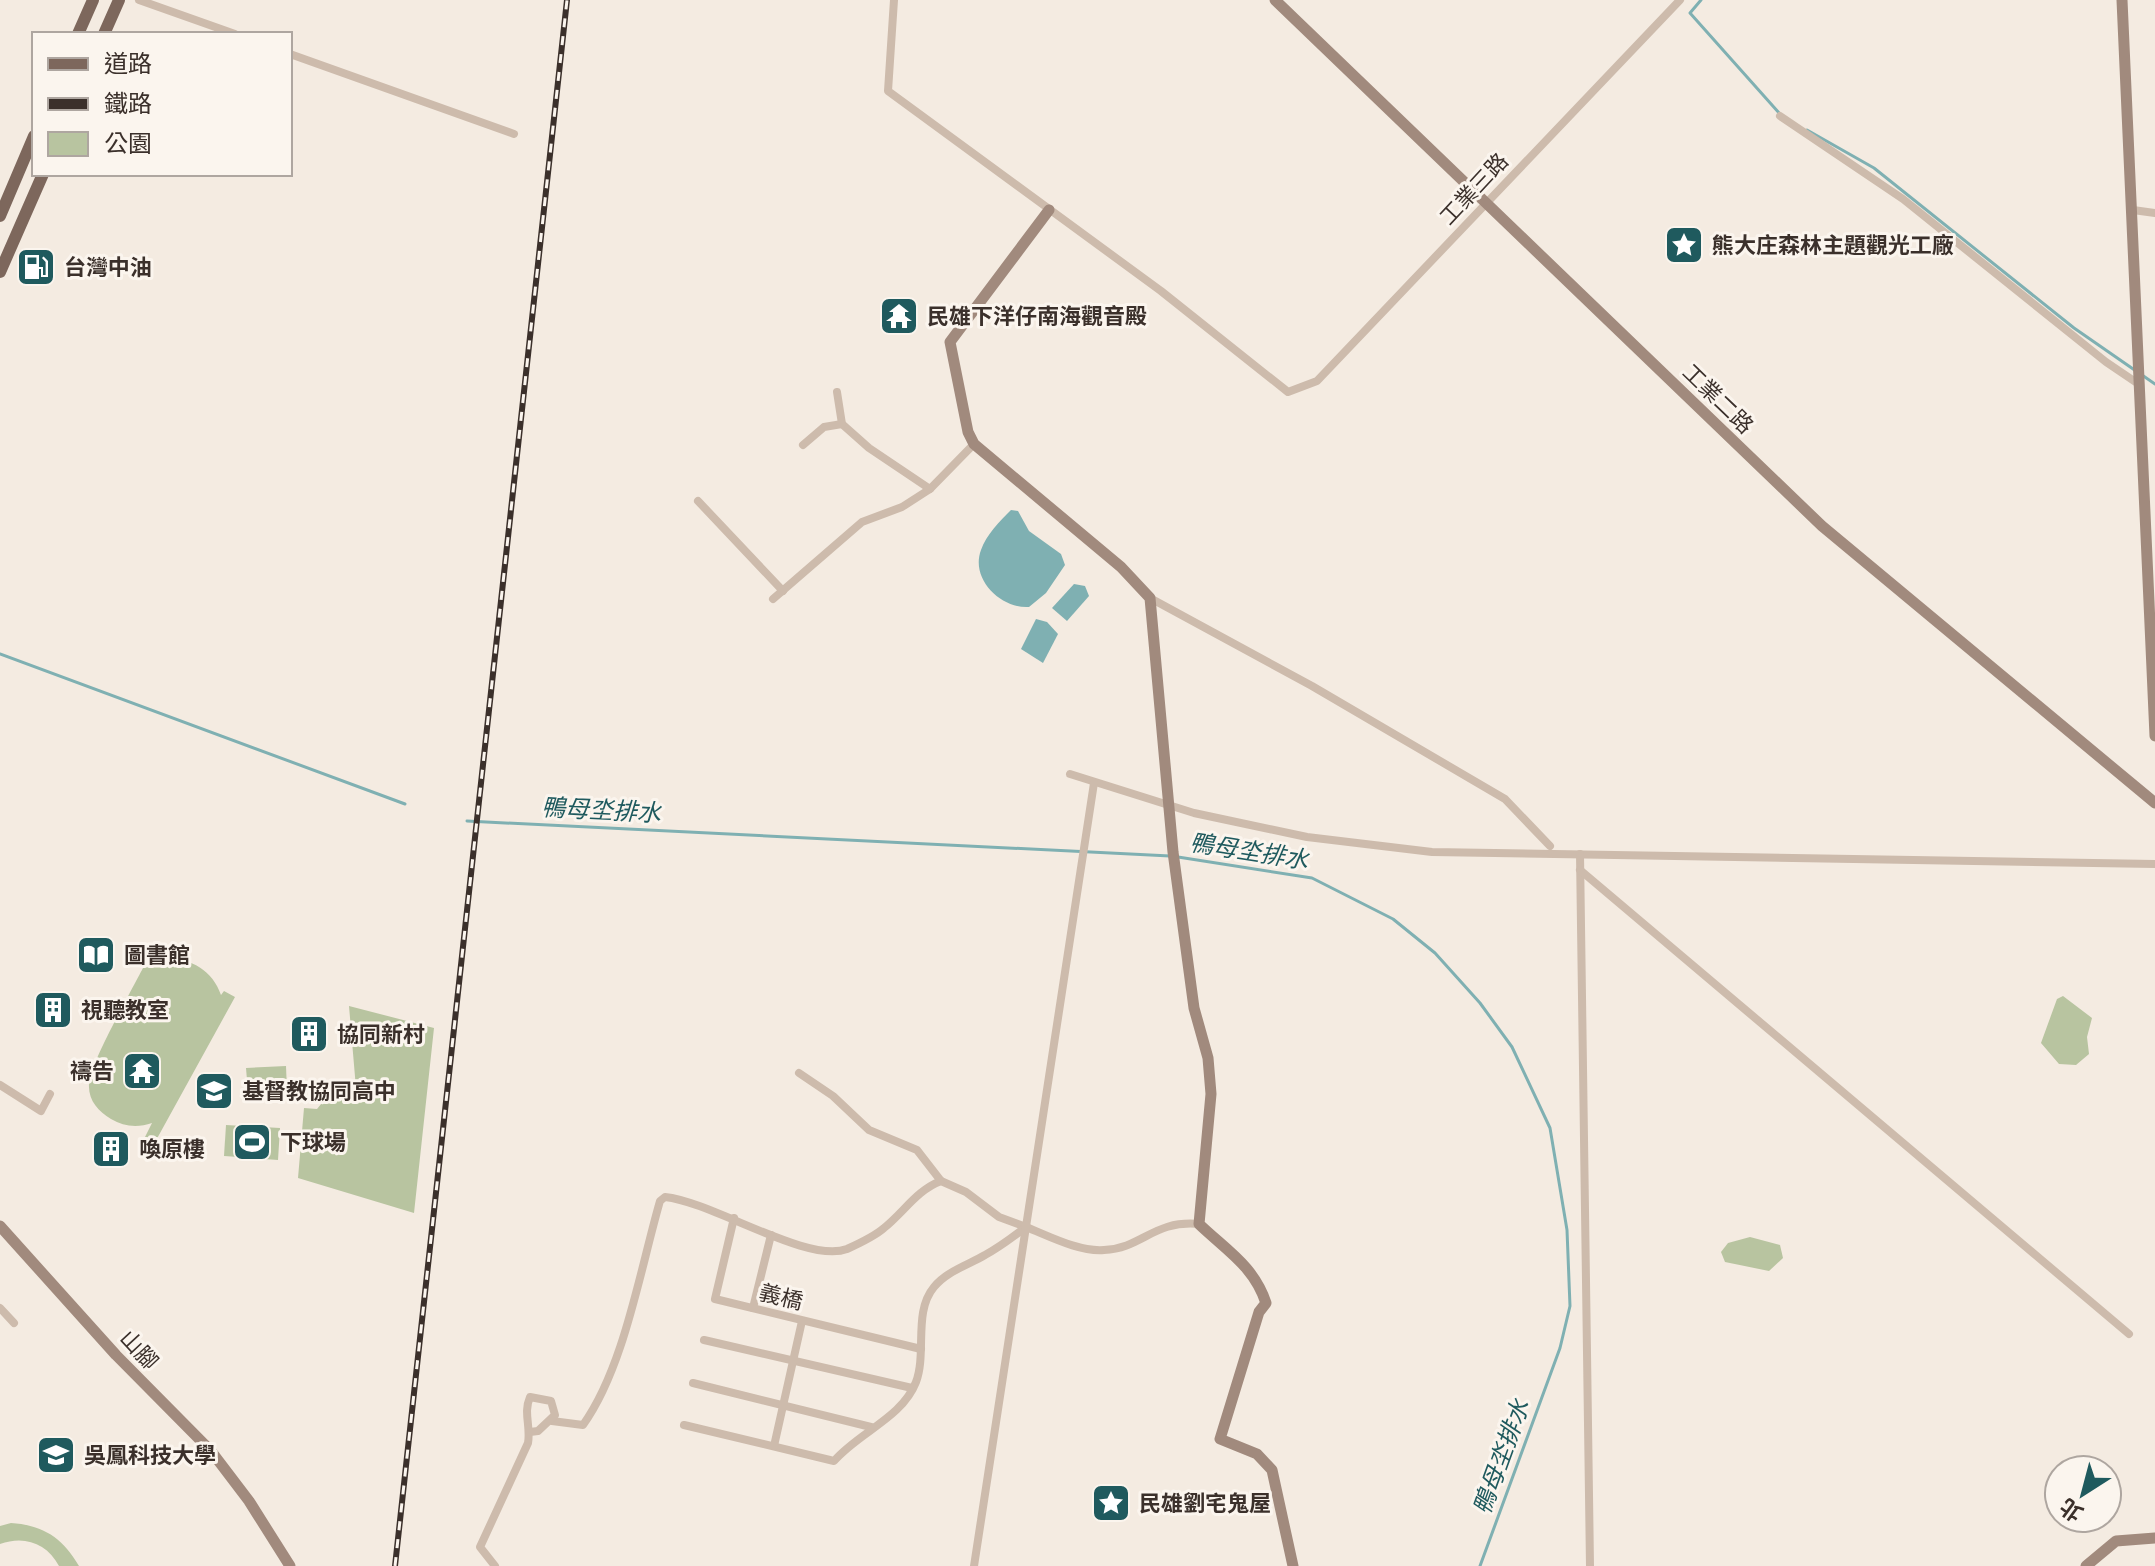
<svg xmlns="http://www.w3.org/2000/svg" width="2155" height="1566" viewBox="0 0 2155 1566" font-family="'DM Sans','Noto Sans TC',sans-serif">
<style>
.green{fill:#b8c4a0}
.water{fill:#7fb0b2}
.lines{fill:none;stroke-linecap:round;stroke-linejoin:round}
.stream{stroke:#7fb0b2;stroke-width:3}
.street{stroke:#cdbbac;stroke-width:8}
.secondary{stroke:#a18a7d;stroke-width:11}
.primary{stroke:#7d675c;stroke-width:12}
.rail-casing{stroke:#3b302b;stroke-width:6}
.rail{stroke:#fbf5ee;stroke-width:3;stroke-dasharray:9;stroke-linecap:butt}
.labels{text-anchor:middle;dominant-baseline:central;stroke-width:6;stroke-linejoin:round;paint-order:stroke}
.street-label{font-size:22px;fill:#3b302b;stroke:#fbf5ee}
.poi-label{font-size:22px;font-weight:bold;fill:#3b302b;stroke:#fbf5ee;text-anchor:start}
.water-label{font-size:24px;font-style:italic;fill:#1f5a5e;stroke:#fbf5ee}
</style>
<rect width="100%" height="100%" fill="#f4ebe1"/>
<g class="green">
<path d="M 166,958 C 191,958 213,971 221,995 L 224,991 L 235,997 L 154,1144 L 144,1139 L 152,1123 C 138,1128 124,1127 111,1119 C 98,1111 88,1100 89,1084 C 89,1065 133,988 144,966 Z"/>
<polygon points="2063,996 2092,1018 2087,1037 2089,1054 2076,1065 2059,1064 2041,1043 2057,999"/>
<polygon points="349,1006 434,1028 414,1213 298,1178 304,1108 317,1109 326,1098 357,1100"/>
<polygon points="286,1066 287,1091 248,1092 246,1068"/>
<polygon points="226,1125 280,1128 278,1160 224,1156"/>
<polygon points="1750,1237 1780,1245 1783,1258 1769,1271 1725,1262 1721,1252 1728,1243"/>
<path d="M 11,1523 C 43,1525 63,1538 79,1566 L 59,1566 C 47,1543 24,1535 0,1544 L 0,1526 Z"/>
</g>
<g class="water">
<path d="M 1011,510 L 1018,511 L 1029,531 L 1061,554 L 1065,565 L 1046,593 L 1029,607 C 1001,609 970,579 981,550 C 986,535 1000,521 1011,510 Z"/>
<polygon points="1074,584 1085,586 1089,596 1067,621 1052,608"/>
<polygon points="1036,619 1047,622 1058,634 1043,663 1021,649"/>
</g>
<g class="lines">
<g class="stream">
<polyline points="1701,0 1690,13 1780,114"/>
<polyline points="1807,130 1874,168 2074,328 2136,371"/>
<polyline points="2142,375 2155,384"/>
<polyline points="0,654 405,804"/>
<polyline points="467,821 1170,856"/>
<polyline points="1178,857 1312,878 1393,919 1435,953 1480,1003 1512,1047 1550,1128 1567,1230 1570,1306 1560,1348 1480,1566"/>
</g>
<g class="street">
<polyline points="139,0 235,34"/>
<polyline points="894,0 888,91 1161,291 1288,392 1317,381 1680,0"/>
<polyline points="290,54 514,134"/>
<polyline points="1780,116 1903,199 2106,362 2140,385"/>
<polyline points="2133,210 2155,213"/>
<polyline points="837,392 842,424 869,448 930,489 974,444"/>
<polyline points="803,445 824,427 842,424"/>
<polyline points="698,501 783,591"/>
<polyline points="1150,598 1312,686 1505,799 1550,846"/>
<polyline points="773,599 862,522 902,507 930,489"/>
<polyline points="1070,774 1194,813 1307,837 1432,852 2155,864"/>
<polyline points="1580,854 1590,1566"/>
<polyline points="1580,870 2129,1334"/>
<polyline points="799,1073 833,1096 869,1130 917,1150 941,1181 966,1192 999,1217 1026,1227"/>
<polyline points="0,1085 41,1111 50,1094"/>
<polyline points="734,1218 715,1299 921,1349"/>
<polyline points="0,1308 14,1323"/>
<polyline points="753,1308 771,1235"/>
<polyline points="704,1340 912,1388"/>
<polyline points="693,1383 871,1427"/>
<path d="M 552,1421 L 583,1425 C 624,1368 640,1270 660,1201 L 665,1197 C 713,1202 807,1264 847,1249 C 858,1244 875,1236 884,1228 C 904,1212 917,1190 941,1181"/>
<path d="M 684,1425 L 834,1461 C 859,1432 902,1418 916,1382 C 927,1353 913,1312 934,1287 C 947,1271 968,1265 985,1255 C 1000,1247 1013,1237 1026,1227 C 1049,1236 1079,1252 1104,1250 C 1143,1248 1153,1220 1199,1224"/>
<polyline points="774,1446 802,1321"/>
<path d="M 495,1566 L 480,1547 L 528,1443 C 531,1426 523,1413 530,1397 L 551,1401 L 555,1415 L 538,1431 L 530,1432"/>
<polyline points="974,1566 1094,783"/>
</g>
<g class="secondary">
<polyline points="1275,0 1822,526 2155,803"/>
<polyline points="2122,0 2155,736"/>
<path d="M 1049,210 L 950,342 L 968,432 L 974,444 L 1121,567 L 1150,598 L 1173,852 L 1194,1008 L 1208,1058 L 1211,1094 L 1199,1224 C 1226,1250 1254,1266 1266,1303 L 1259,1312 L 1220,1439 L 1257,1454 L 1272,1470 L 1293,1566"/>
<polyline points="0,1226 116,1355 211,1451 249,1501 290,1566"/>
<polyline points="2086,1566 2116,1541 2155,1538"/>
</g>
<g class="primary">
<polyline points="78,34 93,0"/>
<polyline points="104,34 119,0"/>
<polyline points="0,216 34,136"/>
<polyline points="0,272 43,174"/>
</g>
<g class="rail-casing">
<polyline id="rail" points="395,1566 567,0"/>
</g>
<use href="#rail" class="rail"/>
</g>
<defs>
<g id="sight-square" transform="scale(2)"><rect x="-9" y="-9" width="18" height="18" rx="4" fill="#1f5a5e" stroke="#fbf5ee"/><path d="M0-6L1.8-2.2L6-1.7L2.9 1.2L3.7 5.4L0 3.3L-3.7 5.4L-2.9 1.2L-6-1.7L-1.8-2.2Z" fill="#fff"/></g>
<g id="fuel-square" transform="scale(2)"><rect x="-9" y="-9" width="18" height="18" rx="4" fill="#1f5a5e" stroke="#fbf5ee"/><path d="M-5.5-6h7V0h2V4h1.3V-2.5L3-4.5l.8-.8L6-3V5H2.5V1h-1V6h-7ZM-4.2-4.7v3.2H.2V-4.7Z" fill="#fff"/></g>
<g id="temple-square" transform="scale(2)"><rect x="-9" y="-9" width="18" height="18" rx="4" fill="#1f5a5e" stroke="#fbf5ee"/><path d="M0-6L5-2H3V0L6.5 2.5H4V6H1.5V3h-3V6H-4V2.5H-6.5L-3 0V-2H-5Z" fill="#fff"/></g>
<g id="library-square" transform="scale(2)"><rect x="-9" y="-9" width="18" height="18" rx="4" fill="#1f5a5e" stroke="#fbf5ee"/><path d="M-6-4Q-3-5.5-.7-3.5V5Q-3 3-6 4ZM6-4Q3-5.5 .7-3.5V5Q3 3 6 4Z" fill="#fff"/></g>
<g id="building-square" transform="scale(2)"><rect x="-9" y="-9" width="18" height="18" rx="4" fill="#1f5a5e" stroke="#fbf5ee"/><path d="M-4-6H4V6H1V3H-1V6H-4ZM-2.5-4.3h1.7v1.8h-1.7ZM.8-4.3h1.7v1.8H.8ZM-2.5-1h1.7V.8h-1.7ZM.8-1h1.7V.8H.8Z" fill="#fff"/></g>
<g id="school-square" transform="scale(2)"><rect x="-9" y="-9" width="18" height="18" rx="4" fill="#1f5a5e" stroke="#fbf5ee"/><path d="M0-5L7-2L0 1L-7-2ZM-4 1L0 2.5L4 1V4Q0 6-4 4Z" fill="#fff"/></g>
<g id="stadium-square" transform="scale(2)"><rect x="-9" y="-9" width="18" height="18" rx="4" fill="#1f5a5e" stroke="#fbf5ee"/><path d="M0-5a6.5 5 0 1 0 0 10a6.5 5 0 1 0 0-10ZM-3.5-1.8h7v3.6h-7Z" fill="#fff"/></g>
<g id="university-square" transform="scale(2)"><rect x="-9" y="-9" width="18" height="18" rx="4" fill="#1f5a5e" stroke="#fbf5ee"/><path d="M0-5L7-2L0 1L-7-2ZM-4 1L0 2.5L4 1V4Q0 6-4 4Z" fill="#fff"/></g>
</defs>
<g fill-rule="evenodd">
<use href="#sight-square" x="1684" y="245"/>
<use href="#fuel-square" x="36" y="267"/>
<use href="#temple-square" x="899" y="316"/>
<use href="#library-square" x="96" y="955"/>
<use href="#building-square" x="53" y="1010"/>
<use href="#building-square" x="309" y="1034"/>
<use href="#temple-square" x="142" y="1071"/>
<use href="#school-square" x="214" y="1091"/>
<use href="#stadium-square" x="252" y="1142"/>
<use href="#building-square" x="111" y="1149"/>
<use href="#university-square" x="56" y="1455"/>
<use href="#sight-square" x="1111" y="1503"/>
</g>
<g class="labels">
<g class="street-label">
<text transform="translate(1474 189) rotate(-47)">工業三路</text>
<text transform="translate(1718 399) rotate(44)">工業二路</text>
<text transform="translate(781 1297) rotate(14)">義橋</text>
<text transform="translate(139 1350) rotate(47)">山腳</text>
</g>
<g class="poi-label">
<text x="1712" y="245">熊大庄森林主題觀光工廠</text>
<text x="64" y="267">台灣中油</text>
<text x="927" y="316">民雄下洋仔南海觀音殿</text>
<text x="124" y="955">圖書館</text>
<text x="81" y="1010">視聽教室</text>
<text x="337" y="1034">協同新村</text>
<text x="114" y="1071" text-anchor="end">禱告</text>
<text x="242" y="1091">基督教協同高中</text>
<text x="280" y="1142">下球場</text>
<text x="139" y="1149">喚原樓</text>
<text x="84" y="1455">吳鳳科技大學</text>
<text x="1139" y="1503">民雄劉宅鬼屋</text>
</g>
<g class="water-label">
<text transform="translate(601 810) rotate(3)">鴨母坔排水</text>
<text transform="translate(1249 851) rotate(9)">鴨母坔排水</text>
<text transform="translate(1501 1457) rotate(-70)">鴨母坔排水</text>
</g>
</g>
<rect x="32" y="32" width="260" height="144" fill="#fbf5ee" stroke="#aea6a0" stroke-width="2"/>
<rect x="48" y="58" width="40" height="12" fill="#7d675c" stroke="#aea6a0" stroke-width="2"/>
<text x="104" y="72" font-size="24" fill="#3b302b">道路</text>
<rect x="48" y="98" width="40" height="12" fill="#3b302b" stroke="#aea6a0" stroke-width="2"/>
<text x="104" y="112" font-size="24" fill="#3b302b">鐵路</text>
<rect x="48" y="132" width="40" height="24" fill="#b8c4a0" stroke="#aea6a0" stroke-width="2"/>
<text x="104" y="152" font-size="24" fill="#3b302b">公園</text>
<g transform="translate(2083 1494) rotate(216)"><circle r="38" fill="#fbf5ee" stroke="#aea6a0" stroke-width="2"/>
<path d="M0-6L14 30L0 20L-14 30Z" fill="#1f5a5e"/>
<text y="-12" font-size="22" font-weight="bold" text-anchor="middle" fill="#3b302b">北</text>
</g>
</svg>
